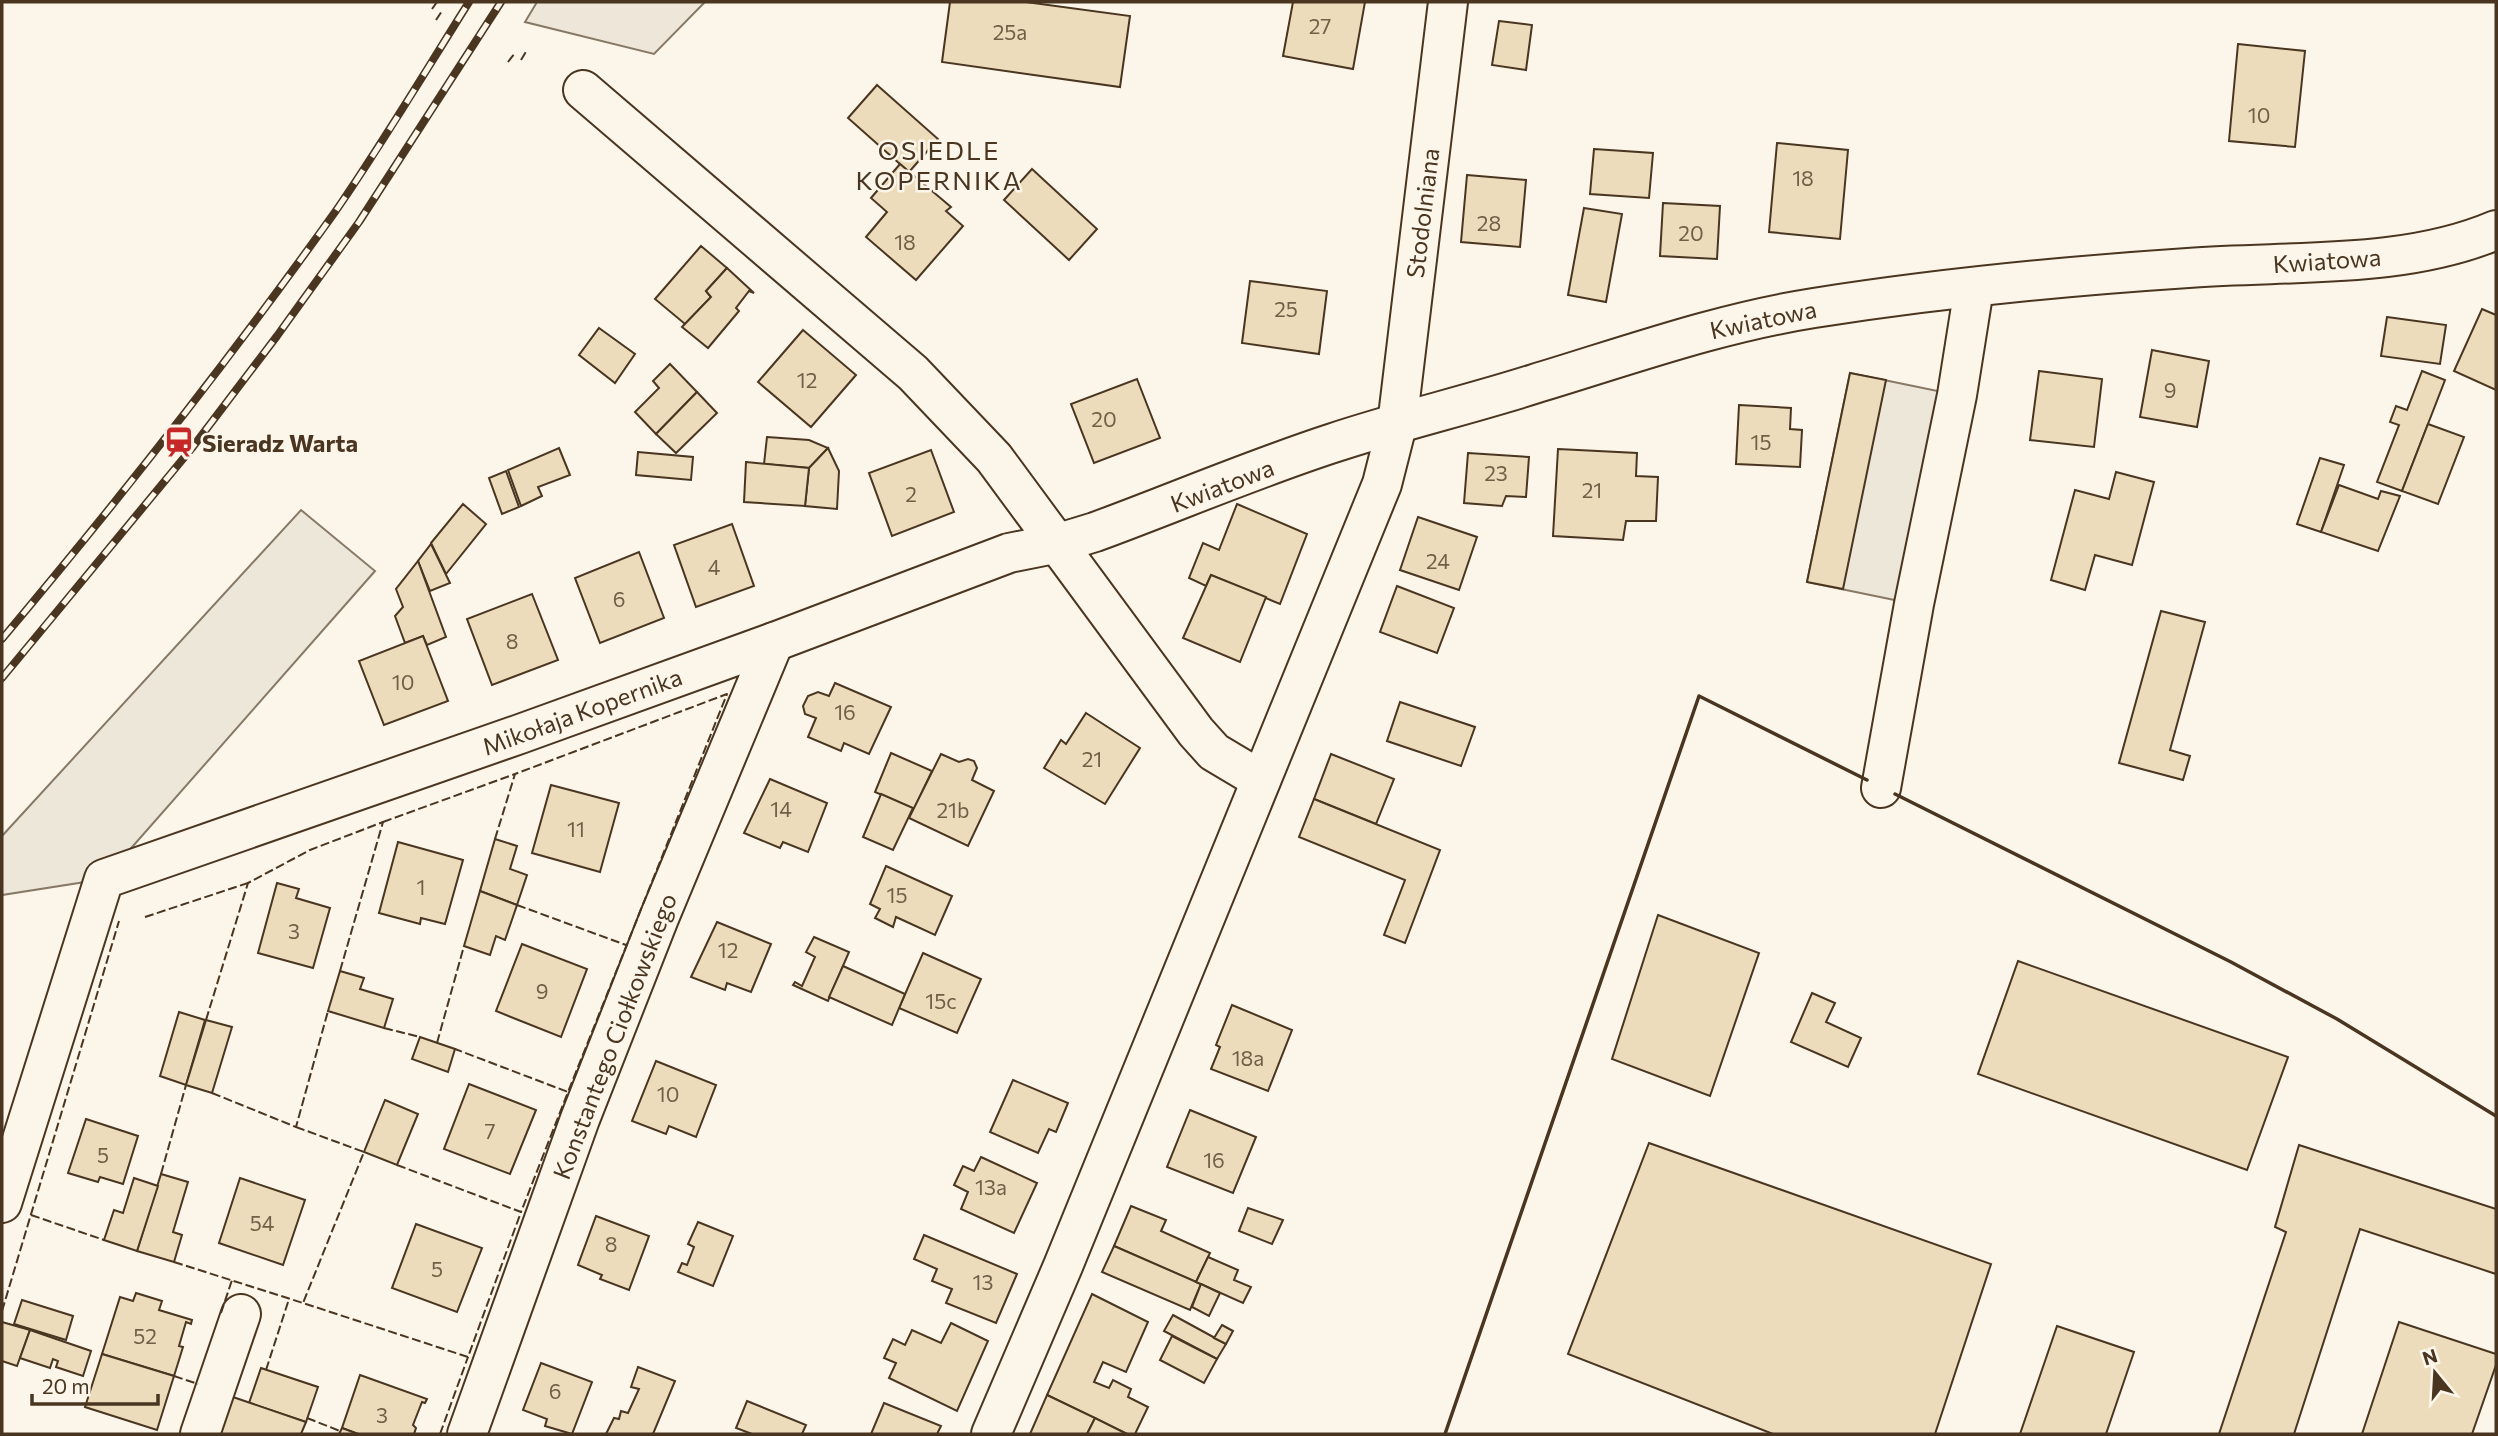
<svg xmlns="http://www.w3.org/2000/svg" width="2498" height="1436" viewBox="0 0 2498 1436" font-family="Commissioner,sans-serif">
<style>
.green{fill:#ede6d9;stroke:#887966;stroke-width:2}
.parking{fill:#ede7d9;stroke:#887966;stroke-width:2}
.building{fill:#ecdcbc;stroke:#4a3520;stroke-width:2}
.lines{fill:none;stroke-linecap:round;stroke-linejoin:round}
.minor-casing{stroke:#4a3520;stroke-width:42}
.minor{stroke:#fbf6e9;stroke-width:38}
.rail-casing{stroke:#4a3520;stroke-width:8}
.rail{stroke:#fbf6e9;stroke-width:5;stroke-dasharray:16;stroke-linecap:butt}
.fence{stroke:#4a3520;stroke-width:2;stroke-dasharray:9 3.5;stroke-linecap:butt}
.wall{stroke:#4a3520;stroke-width:3.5}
.labels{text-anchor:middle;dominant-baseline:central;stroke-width:5;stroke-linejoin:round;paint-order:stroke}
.number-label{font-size:21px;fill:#725f47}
.street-label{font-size:24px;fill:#4a3520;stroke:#fbf6e9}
.poi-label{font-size:24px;font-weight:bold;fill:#4a3520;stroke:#fbf6e9;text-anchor:start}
.neighbourhood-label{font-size:26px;letter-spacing:2px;fill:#4a3520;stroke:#fbf6e9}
</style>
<rect width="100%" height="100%" fill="#fbf6e9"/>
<polygon class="green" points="537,2 705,2 654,54 525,22"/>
<g class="parking">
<polygon points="1850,373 1957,395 1914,604 1807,582"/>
<polygon points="301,510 375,571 104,879 2,895 2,836"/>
</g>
<g class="building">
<polygon points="950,2 1026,2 1130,16 1120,87 942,62"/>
<polygon points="1293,2 1365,2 1353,69 1283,56"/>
<polygon points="1499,21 1532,25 1526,70 1492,65"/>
<polygon points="2238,44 2305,51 2295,147 2229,141"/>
<polygon points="877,85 938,139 909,172 848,118"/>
<polygon points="1777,143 1848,150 1840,239 1769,232"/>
<polygon points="1594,149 1653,153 1649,198 1590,194"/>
<polygon points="900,164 951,207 946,211 963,226 916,280 866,237 887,212 871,198"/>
<polygon points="1032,169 1097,229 1069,260 1004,200"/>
<polygon points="1467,175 1526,180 1520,247 1461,242"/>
<polygon points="1663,203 1720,206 1717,259 1660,256"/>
<polygon points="1584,208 1622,214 1606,302 1568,295"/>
<polygon points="701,246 727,268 706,291 711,297 685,324 655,299"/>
<polygon points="727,268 754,293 749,291 736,308 739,311 708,348 682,327 711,297 706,291"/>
<polygon points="1250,281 1327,291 1319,354 1242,343"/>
<polygon points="2482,309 2496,315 2496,390 2454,371"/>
<polygon points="2387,317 2446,325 2440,364 2381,356"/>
<polygon points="599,328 635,354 615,383 579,355"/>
<polygon points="803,330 856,375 811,427 758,382"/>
<polygon points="2152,350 2209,361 2197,427 2140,417"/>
<polygon points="670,364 697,392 656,434 635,412 659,388 653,381"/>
<polygon points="2039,371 2102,379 2094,447 2030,440"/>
<polygon points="2422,371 2445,380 2402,491 2377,482 2399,425 2390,422 2396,406 2407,410"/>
<polygon points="1850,373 1886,380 1843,589 1807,582"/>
<polygon points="1137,379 1160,438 1094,463 1071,404"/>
<polygon points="697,392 717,413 676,453 656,434"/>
<polygon points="1739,405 1791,408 1790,429 1802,430 1800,467 1736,464"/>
<polygon points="2428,424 2464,437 2438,504 2402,491"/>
<polygon points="767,437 809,440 828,448 809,468 764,464"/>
<polygon points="559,448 570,475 538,487 542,496 521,506 508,470"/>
<polygon points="828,448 839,471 837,509 805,506 809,468"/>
<polygon points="1558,449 1637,453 1636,476 1658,477 1656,521 1626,521 1623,540 1553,536"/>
<polygon points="931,450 954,512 892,536 869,473"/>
<polygon points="638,452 693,457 691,480 636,475"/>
<polygon points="1468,453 1529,457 1526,497 1506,496 1502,506 1464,503"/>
<polygon points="2320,458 2344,465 2321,532 2297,524"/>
<polygon points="746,462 809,468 805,506 744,502"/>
<polygon points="506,471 519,507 502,514 489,478"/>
<polygon points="2116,472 2154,482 2132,565 2095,555 2085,590 2051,580 2075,490 2109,499"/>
<polygon points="2339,485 2378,499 2381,491 2400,496 2378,551 2321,532"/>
<polygon points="463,504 486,524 446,574 431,543"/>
<polygon points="1237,504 1307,534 1280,604 1211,575 1206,586 1189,578 1203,543 1219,550"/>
<polygon points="1418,517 1477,537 1459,590 1400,570"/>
<polygon points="732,524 754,586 696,607 674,545"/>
<polygon points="431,544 450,583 430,591 418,561"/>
<polygon points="639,552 664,618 600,643 575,578"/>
<polygon points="418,561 446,637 427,645 423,636 405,643 395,616 403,607 396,589"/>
<polygon points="1211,575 1266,597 1240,662 1183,638"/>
<polygon points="1397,586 1454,608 1437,653 1380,632"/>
<polygon points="532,594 558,660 492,685 467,619"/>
<polygon points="2161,611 2205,622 2170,750 2190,756 2183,780 2119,763"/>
<polygon points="423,636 448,701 384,725 359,661"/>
<polygon points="835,683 891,707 869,754 844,743 841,751 808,737 816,718 805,714 803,706 808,696 818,692 829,696"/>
<polygon points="1400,702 1475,727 1461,766 1387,741"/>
<polygon points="1086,713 1140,748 1105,804 1044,768 1061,740 1066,744"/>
<polygon points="891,753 932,771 914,809 875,792"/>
<polygon points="941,754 959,762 968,759 974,761 977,768 972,780 994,791 968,846 909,818"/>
<polygon points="1331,754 1394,779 1376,824 1314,799"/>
<polygon points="770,779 827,803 808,852 783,842 780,848 744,833"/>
<polygon points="551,785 619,803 600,872 532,853"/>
<polygon points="881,794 913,808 893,850 863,837"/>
<polygon points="1314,799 1440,850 1405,943 1384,935 1405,880 1299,837"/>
<polygon points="495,839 517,846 510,869 527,875 517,905 480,891"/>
<polygon points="398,842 463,860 445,924 421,918 420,924 379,913"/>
<polygon points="886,866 952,896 935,935 896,917 893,927 875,918 880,909 870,904"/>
<polygon points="277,883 299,889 296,898 330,908 313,968 258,953"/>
<polygon points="480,891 517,905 505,940 496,936 490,955 464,946"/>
<polygon points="1658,915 1759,953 1710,1096 1612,1059"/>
<polygon points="717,922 771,944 751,992 727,983 725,990 691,977"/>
<polygon points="814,937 849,952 828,1001 793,985 795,982 802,986 815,957 806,952"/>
<polygon points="522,944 587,969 561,1037 496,1011"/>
<polygon points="923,953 981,979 957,1033 899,1008"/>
<polygon points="2018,961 2288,1057 2247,1170 1978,1074"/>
<polygon points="843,966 905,994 892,1025 829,997"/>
<polygon points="340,971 364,978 360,989 393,999 384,1028 328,1011"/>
<polygon points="1812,993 1835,1003 1826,1022 1861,1038 1848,1067 1791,1042"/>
<polygon points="1232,1005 1292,1030 1268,1091 1211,1069 1220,1047 1216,1045"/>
<polygon points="179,1012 205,1020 186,1085 160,1076"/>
<polygon points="206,1020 232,1027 212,1093 186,1085"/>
<polygon points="420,1037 455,1049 448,1072 412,1059"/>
<polygon points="656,1061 716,1085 696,1137 669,1126 666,1134 632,1121"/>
<polygon points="1013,1080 1068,1103 1056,1132 1049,1129 1038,1153 990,1132"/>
<polygon points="469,1084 536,1110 510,1174 444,1149"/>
<polygon points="385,1100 418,1114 397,1165 364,1152"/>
<polygon points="1190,1110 1256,1137 1233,1193 1167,1167"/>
<polygon points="86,1119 138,1136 123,1184 100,1177 98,1182 68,1173"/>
<polygon points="1649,1143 1991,1264 1935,1434 1773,1434 1568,1354"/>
<polygon points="2299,1145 2496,1209 2496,1274 2360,1229 2294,1434 2219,1434 2286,1232 2275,1227"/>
<polygon points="981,1157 1037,1183 1014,1233 961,1209 968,1192 954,1185 963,1166 974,1171"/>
<polygon points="161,1174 188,1182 173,1232 182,1235 174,1262 137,1251"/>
<polygon points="134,1178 158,1186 137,1251 104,1240 114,1210 123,1213"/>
<polygon points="240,1178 305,1200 283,1265 219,1243"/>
<polygon points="1131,1206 1166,1220 1161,1231 1210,1253 1196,1282 1114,1246"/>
<polygon points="1248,1208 1283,1220 1272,1244 1239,1231"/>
<polygon points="596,1216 649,1236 629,1290 600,1279 602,1275 578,1265"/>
<polygon points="698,1222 733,1236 713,1286 678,1272 682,1263 687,1265 694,1247 688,1244"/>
<polygon points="416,1224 482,1248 457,1312 392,1288"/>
<polygon points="924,1235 1017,1274 996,1323 946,1303 952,1289 932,1281 937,1269 914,1259"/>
<polygon points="1114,1246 1201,1284 1190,1310 1102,1272"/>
<polygon points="1208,1257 1238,1270 1234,1280 1251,1287 1243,1303 1196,1282"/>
<polygon points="1201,1284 1220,1293 1209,1316 1192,1307"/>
<polygon points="136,1293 162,1301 159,1310 192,1320 191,1324 186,1322 179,1346 183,1347 174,1376 102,1354 120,1297 133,1301"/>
<polygon points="1092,1294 1148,1322 1126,1372 1103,1362 1094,1382 1109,1388 1113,1380 1131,1389 1128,1397 1148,1407 1135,1434 1127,1434 1047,1395"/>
<polygon points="22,1300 73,1316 66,1340 14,1324"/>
<polygon points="1173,1315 1226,1344 1217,1359 1164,1331"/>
<polygon points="2,1322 30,1330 17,1366 2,1361"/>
<polygon points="2399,1322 2496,1354 2496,1365 2472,1434 2362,1434"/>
<polygon points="951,1323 988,1341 957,1411 889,1378 896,1363 884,1358 893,1339 905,1345 912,1330 941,1343"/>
<polygon points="1222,1325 1233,1331 1226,1344 1214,1338"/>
<polygon points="2057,1326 2134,1352 2106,1434 2020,1434"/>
<polygon points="30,1330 91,1351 83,1376 56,1367 58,1361 53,1359 50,1368 20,1358"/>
<polygon points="1172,1336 1217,1359 1204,1383 1160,1360"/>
<polygon points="102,1354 174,1376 157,1430 85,1407"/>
<polygon points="541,1363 592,1382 572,1434 545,1426 547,1419 523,1410"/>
<polygon points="638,1367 675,1381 653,1434 606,1434 614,1418 619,1419 621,1411 628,1413 639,1389 631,1387"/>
<polygon points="261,1368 318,1387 306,1422 249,1403"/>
<polygon points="360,1375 427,1399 425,1403 422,1402 413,1425 416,1428 414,1434 358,1434 342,1428"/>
<polygon points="227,1395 306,1422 301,1434 221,1434 215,1432"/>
<polygon points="1047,1395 1095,1418 1087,1434 1030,1434"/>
<polygon points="747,1401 806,1425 802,1434 752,1434 736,1428"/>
<polygon points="884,1403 941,1426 937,1434 871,1434"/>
<polygon points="1095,1418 1127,1434 1087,1434"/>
<polygon points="342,1428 358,1434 339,1434"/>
</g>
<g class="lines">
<g class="minor-casing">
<g id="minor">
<polyline points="583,90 913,373 994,458 1196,732 1214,752 1261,780"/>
<polyline points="1881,788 1914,604 1957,395 1974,288"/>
<path d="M 2,1203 L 104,879 L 520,734 L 774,642 L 1009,553 L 1059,543 L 1095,532 C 1174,503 1253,469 1333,443 C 1399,421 1468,405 1534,384 C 1627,356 1718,323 1814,308 C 1935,289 2066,276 2188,268 C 2288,260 2402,270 2496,230"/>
<polyline points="200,1434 241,1314"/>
<polyline points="467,1434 580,1119 659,918 774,642"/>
<polyline points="991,1434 1063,1266 1382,484 1397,425 1448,2"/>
</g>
</g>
<use href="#minor" class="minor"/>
<g class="rail-casing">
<g id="rail">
<path d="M 2,639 C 118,501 230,359 335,212 C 382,144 425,72 469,2"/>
<polyline points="2,678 192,448 277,336 359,222 501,2"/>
</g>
</g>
<use href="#rail" class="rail"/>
<g class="fence">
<polyline points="432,9 437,2"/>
<polyline points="436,20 442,11"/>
<polyline points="521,60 527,50"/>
<polyline points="508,62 515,53"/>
<polyline points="383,822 515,774"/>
<polyline points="495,839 515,774 727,694 568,1092"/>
<polyline points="517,905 626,945"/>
<polyline points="145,917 248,883"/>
<polyline points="206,1020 248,883 310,850 383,822 340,971"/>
<polyline points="384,1028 420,1037"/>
<polyline points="437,1043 464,946"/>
<polyline points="212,1093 296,1127 328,1011"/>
<polyline points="296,1127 364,1152 303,1303 468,1357 521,1212"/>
<polyline points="397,1165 521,1212 568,1092 455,1049"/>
<polyline points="161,1174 186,1085"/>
<polyline points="31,1215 104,1240"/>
<polyline points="174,1262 303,1303"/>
<polyline points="2,1311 119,921"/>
<polyline points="221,1313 232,1280"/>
<polyline points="266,1370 289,1299"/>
<polyline points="174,1376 198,1384"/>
<polyline points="307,1418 340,1431"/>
<polyline points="440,1434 468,1357"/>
</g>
<g class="wall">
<polyline points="1895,794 2231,962 2337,1019 2496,1116"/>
<polyline points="1445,1434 1699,696 1867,780"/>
</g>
</g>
<defs>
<g id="station-bare" transform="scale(2.415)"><path d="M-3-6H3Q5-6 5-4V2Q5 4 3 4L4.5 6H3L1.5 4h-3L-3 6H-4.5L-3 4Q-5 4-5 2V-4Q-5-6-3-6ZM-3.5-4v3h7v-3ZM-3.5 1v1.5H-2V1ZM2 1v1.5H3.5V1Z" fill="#c62828" stroke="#fbf6e9" stroke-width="2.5" paint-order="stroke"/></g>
</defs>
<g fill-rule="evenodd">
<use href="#station-bare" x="179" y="442"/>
</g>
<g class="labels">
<g class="number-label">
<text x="1320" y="25">27</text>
<text x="1010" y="31">25a</text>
<text x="2259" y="114">10</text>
<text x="1803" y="177">18</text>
<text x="1489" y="222">28</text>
<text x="1691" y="232">20</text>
<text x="905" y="241">18</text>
<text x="1286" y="308">25</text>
<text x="807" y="379">12</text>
<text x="2170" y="389">9</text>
<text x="1104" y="418">20</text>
<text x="1761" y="441">15</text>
<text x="1496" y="472">23</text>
<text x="1592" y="489">21</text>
<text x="911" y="493">2</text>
<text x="1438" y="560">24</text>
<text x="714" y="566">4</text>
<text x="619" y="598">6</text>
<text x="512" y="640">8</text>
<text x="403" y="681">10</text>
<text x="845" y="711">16</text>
<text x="1092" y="758">21</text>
<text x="781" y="808">14</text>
<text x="953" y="809">21b</text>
<text x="576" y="828">11</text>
<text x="421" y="886">1</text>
<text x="897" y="894">15</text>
<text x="294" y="930">3</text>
<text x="728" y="949">12</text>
<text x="542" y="990">9</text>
<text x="941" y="1000">15c</text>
<text x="1248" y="1057">18a</text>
<text x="668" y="1093">10</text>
<text x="490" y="1130">7</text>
<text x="103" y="1154">5</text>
<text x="1214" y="1159">16</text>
<text x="991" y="1186">13a</text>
<text x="262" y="1222">54</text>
<text x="611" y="1243">8</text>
<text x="437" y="1268">5</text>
<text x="983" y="1281">13</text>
<text x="145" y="1335">52</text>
<text x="555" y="1390">6</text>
<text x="382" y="1414">3</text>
</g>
<g class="street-label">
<text transform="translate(1422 213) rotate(-83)">Stodolniana</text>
<text transform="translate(2327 260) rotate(-4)">Kwiatowa</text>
<text transform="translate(1763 319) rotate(-12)">Kwiatowa</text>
<text transform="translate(1222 485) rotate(-21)">Kwiatowa</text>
<text transform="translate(582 711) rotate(-20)">Mikołaja Kopernika</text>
<text transform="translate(614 1036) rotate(-69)">Konstantego Ciołkowskiego</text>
</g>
<g class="poi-label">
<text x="202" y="442">Sieradz Warta</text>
</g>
<g class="neighbourhood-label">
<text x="939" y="149">OSIEDLE<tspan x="939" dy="30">KOPERNIKA</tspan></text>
</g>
</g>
<rect width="2498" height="1436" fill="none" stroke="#4a3520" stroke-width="7"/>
<g transform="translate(2435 1373) rotate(342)" stroke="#fbf6e9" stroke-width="5" paint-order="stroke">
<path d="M0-5L12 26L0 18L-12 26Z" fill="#4a3520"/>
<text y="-10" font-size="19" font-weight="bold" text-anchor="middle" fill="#4a3520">N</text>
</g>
<path d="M32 1394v10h126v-10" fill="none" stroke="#4a3520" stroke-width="3.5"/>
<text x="42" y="1394" font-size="21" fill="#4a3520" stroke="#fbf6e9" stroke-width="5" paint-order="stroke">20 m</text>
</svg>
